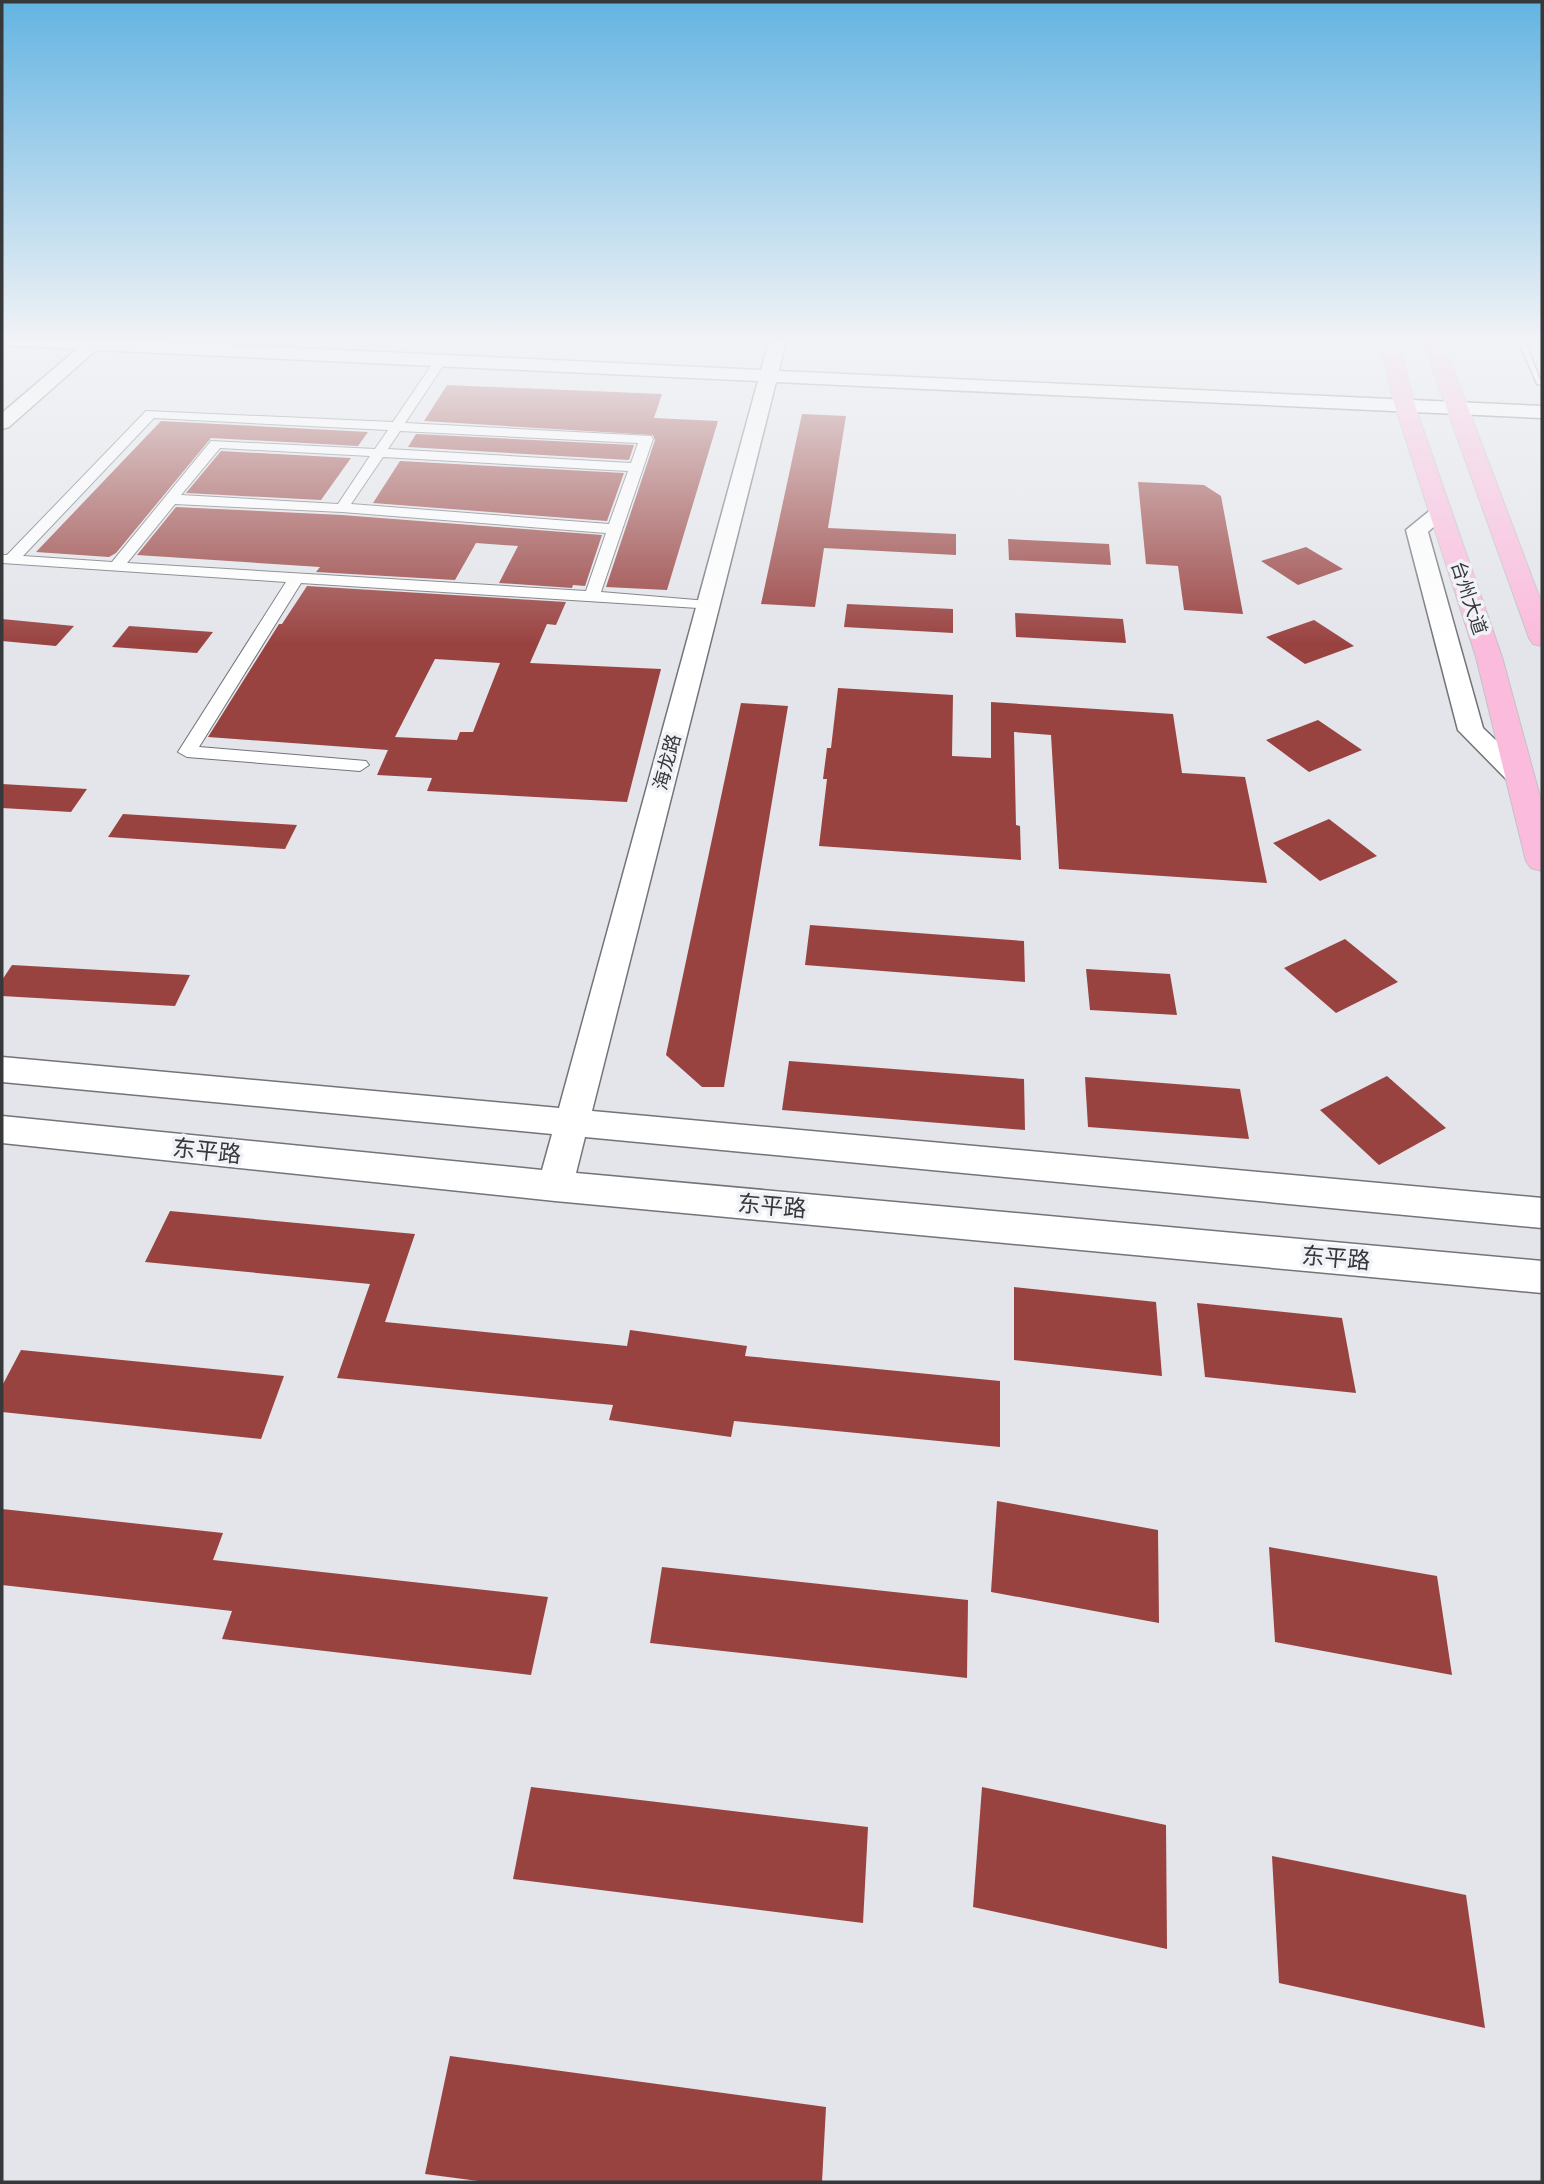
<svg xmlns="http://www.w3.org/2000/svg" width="1544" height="2184" viewBox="0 0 1544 2184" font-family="Poppins,'Noto Sans SC',sans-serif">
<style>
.building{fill:#994341;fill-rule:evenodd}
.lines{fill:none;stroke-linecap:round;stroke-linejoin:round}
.lane-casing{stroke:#727478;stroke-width:3}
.street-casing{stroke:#727478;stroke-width:2}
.secondary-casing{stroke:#727478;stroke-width:3}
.primary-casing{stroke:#c3c3c4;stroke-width:2}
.lane{fill:#fff;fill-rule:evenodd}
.street{fill:#fff;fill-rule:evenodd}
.secondary{fill:#fff;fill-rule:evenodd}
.primary{fill:#fbbbdc;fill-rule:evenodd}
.labels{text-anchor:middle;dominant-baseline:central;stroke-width:7;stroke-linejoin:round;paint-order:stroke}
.far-street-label{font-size:19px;fill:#37383a;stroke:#f0f2f8}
.street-label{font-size:23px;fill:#37383a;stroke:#f0f2f8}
</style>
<rect width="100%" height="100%" fill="#e3e5ea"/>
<g class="building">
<polygon points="447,385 662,394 654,418 718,421 667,590 606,587 655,440 653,435 424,421"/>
<polygon points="802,414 846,416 828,528 956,534 956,555 824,548 815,607 761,604"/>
<polygon points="161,421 368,432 358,446 211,438 116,553 109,557 36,552"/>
<polygon points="416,434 634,445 629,460 408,447"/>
<polygon points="221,451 351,458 321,500 186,493"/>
<polygon points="400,461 624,473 607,521 373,503"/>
<polygon points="1138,482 1204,485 1221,496 1243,614 1184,610 1178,566 1146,564"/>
<polygon points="176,507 342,515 602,535 585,586 573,585 572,588 499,583 518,546 476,543 455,580 316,572 320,567 137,555"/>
<polygon points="1008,539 1109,544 1111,565 1009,560"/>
<polygon points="1306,547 1343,569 1298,585 1261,561"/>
<path d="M 307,586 L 566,602 L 556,625 L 547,624 L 530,663 L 661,669 L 627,802 L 427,791 L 432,778 L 377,775 L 391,743 L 388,750 L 208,737 L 279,624 L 282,624 ZM 435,659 L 500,663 L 473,732 L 460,732 L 457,740 L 395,737 Z"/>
<polygon points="847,604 953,609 953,633 844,627"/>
<polygon points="1015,613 1123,619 1126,643 1016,637"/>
<polygon points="2,619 74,626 56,646 2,641"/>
<polygon points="1314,620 1354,646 1305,664 1266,637"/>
<polygon points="129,626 213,632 197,653 112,647"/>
<polygon points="838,688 953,695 952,756 991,758 991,702 1173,714 1182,773 1245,777 1267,883 1059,869 1051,735 1014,732 1016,825 1020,826 1021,860 819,846 827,779 823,779 827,748 831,748"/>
<polygon points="741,703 788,706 724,1087 702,1087 666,1055"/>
<polygon points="1318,720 1362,750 1309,772 1266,740"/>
<polygon points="2,784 87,789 71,812 2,808"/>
<polygon points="123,814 297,825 285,849 108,837"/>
<polygon points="1329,819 1377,856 1320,881 1273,843"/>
<polygon points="810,925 1024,941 1025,982 805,965"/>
<polygon points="1345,939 1398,982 1336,1013 1284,968"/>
<polygon points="12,965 190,975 175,1006 2,996 2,980"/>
<polygon points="1086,969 1170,974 1177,1015 1090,1010"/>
<polygon points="789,1061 1024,1079 1025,1130 782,1110"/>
<polygon points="1387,1076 1446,1128 1379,1165 1320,1110"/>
<polygon points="1085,1077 1240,1089 1249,1139 1088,1127"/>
<polygon points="170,1211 415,1234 385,1322 627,1346 630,1330 747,1346 745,1356 1000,1381 1000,1447 734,1421 731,1437 609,1420 613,1405 337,1378 370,1284 145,1262"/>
<polygon points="1014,1287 1156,1302 1162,1376 1014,1360"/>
<polygon points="1197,1303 1342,1318 1356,1393 1205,1377"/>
<polygon points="21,1350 284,1376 261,1439 2,1412 2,1386"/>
<polygon points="997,1501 1158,1530 1159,1623 991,1592"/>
<polygon points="2,1509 223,1533 213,1560 548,1597 531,1675 222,1639 232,1611 2,1585"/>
<polygon points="1269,1547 1437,1576 1452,1675 1275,1642"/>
<polygon points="662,1567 968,1600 967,1678 650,1643"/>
<polygon points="531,1787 868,1827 863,1923 513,1879"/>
<polygon points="982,1787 1166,1825 1167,1949 973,1907"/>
<polygon points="1272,1856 1466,1895 1485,2028 1279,1983"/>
<polygon points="450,2056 826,2107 822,2182 486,2182 425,2174"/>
</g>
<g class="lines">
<g class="lane-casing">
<polygon id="lane" points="1518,339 1524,339 1542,385 1537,384"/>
</g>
<g class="street-casing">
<path id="street" d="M 441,356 L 447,360 L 405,423 L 651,436 L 653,439 L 601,592 L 708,601 L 714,603 L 716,606 L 714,609 L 301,583 L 199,747 L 366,761 L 369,765 L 360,771 L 187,757 L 178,752 L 286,582 L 2,563 L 2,555 L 7,555 L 146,411 L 393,422 L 437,357 ZM 154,418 L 388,430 L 375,449 L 211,441 L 112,562 L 23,556 ZM 400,431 L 638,443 L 631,463 L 388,449 ZM 220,448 L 370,456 L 338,504 L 181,495 ZM 383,457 L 628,471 L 609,524 L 351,504 ZM 175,504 L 342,512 L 606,533 L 586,591 L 127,563 Z"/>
</g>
<g class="secondary-casing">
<g id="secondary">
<polygon points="2,339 106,339 761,370 770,339 786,339 779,371 1542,406 1542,418 776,382 592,1111 1542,1198 1542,1228 585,1137 576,1173 1542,1261 1542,1293 555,1201 2,1143 2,1116 542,1170 552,1134 2,1082 2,1057 559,1108 758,381 96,350 9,427 2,429 2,413 77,349 2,345"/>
<polygon points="1440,506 1447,508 1450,512 1428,532 1483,728 1529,772 1533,778 1529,784 1520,786 1511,784 1458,730 1406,530 1433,508"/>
</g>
</g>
<g class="primary-casing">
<g id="primary">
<polygon points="1378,339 1398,339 1415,406 1502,657 1542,804 1542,871 1531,868 1526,861 1476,657 1395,406"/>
<polygon points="1422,339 1442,339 1542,604 1542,646 1533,644 1529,638"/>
</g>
</g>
<use href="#lane" class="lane"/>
<use href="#street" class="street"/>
<use href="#secondary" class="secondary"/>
<use href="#primary" class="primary"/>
</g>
<linearGradient id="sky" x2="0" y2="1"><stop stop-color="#63b4e2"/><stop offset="0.53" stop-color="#f2f3f6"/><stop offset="1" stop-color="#f2f3f6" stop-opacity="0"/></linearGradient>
<rect width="1544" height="644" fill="url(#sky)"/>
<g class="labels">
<g class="far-street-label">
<text transform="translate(1469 598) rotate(72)">台州大道</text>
<text transform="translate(667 762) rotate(-75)">海龙路</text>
</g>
<g class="street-label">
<text transform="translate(207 1151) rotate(6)">东平路</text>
<text transform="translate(772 1206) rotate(5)">东平路</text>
<text transform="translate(1336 1258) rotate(5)">东平路</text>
</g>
</g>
<rect width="1544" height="2184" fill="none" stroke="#37383a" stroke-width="7"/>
</svg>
